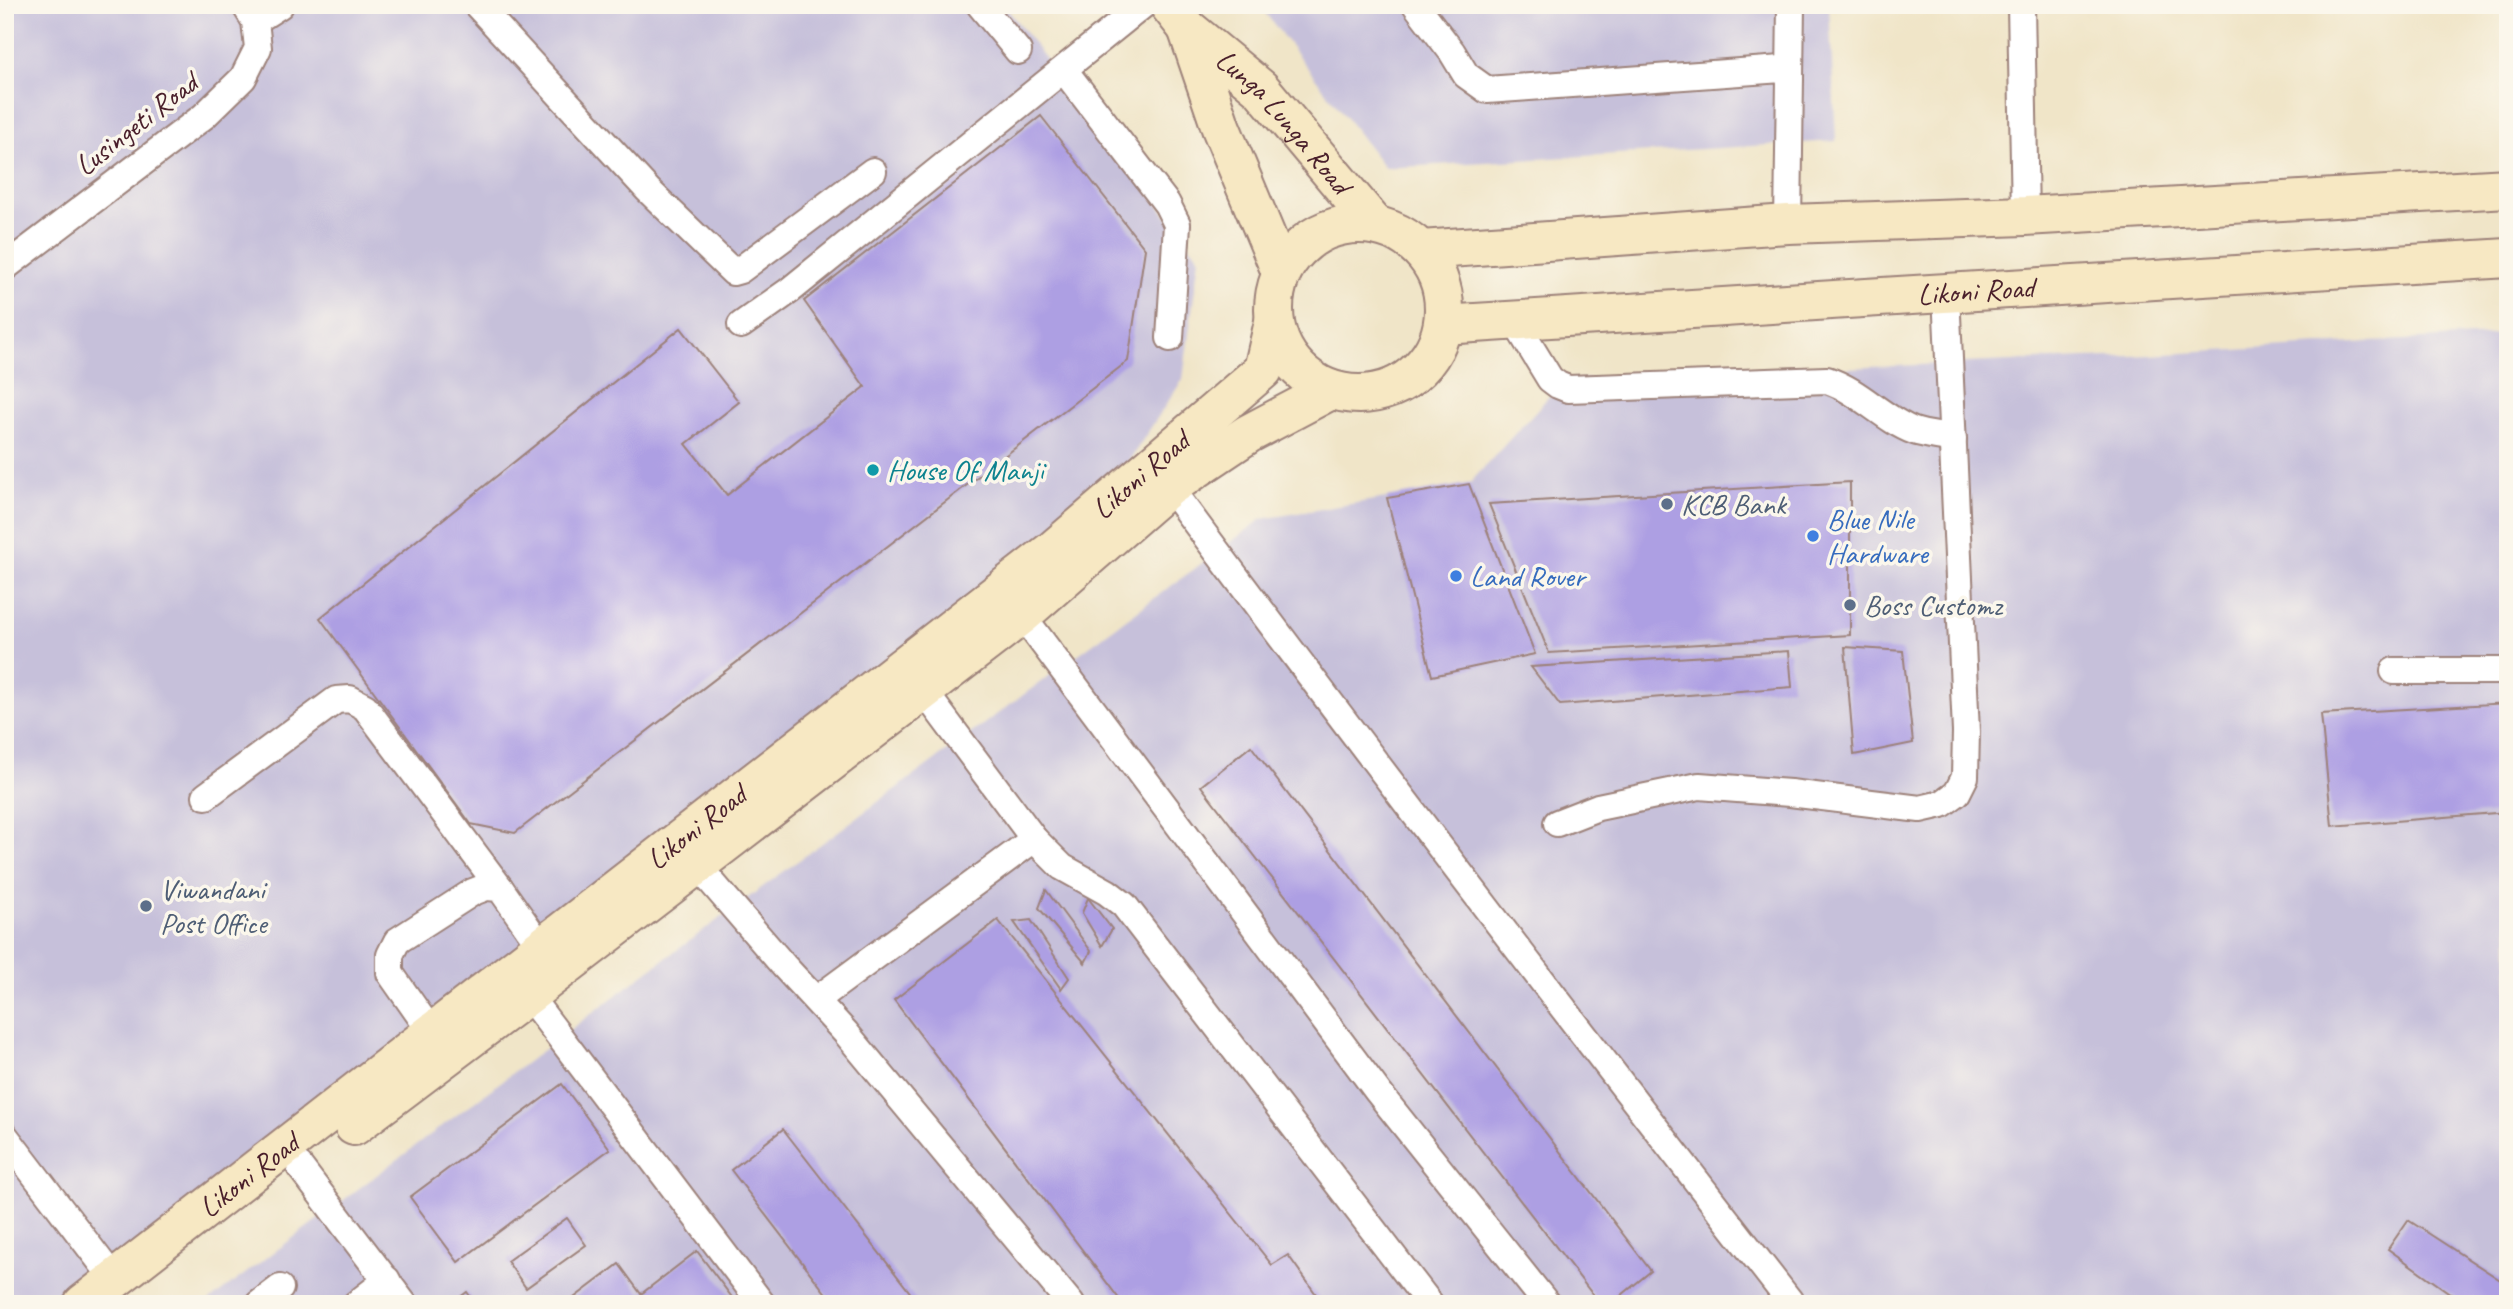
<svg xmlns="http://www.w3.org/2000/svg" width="2513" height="1309" viewBox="0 0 2513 1309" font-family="Caveat,sans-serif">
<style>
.industrial{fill:#c6c0da}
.building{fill:#ad9fe3}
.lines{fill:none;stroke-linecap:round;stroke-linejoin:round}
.lane-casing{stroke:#9d827a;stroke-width:30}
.secondary-casing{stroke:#9d827a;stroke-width:42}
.lane{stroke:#fff;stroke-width:26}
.secondary{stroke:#f7e8c3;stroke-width:38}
.culture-dot{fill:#0f9aa8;stroke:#fbf7ec;stroke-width:2.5}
.service-dot{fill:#5c6f8a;stroke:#fbf7ec;stroke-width:2.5}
.shop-dot{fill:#3f7fe0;stroke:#fbf7ec;stroke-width:2.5}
.labels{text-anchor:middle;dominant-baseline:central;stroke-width:7;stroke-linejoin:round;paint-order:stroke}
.street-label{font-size:30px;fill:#4a1f2b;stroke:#fbf7ec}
.culture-label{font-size:30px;fill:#0d838f;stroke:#fbf7ec;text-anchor:start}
.service-label{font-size:30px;fill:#4e5e75;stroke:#fbf7ec;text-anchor:start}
.shop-label{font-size:30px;fill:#366cbe;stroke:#fbf7ec;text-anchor:start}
</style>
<rect width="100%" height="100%" fill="#fbf7ec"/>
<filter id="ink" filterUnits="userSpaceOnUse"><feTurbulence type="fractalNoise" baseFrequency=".0143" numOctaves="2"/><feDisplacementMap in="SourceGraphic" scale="14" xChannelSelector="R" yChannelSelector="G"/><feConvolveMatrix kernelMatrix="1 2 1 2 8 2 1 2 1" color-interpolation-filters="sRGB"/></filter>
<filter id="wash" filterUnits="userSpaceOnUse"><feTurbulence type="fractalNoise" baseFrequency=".00686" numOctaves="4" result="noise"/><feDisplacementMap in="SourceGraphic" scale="28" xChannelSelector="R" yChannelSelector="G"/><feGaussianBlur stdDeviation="1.57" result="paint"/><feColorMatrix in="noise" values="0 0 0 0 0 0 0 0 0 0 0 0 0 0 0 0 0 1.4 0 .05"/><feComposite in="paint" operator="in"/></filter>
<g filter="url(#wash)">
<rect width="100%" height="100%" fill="#f0e5c8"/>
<g class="industrial">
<polygon points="5,5 1004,5 1199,257 1183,379 1099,506 61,1304 5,1304"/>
<polygon points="1259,5 1829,5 1836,141 1385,168"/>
<polygon points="2508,334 2508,1304 205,1304 639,978 1262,519 1469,484 1564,380 2132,356"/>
</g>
<g id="blocks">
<g class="building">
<polygon points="1041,116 1145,249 1128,361 515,833 471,824 320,618 681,328 739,402 686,444 727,495 865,387 804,301"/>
<polygon points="1850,482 1850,635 1549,653 1489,504"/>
<polygon points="1469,484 1535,654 1432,676 1387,498"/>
<polygon points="1845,647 1903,651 1913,743 1854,755"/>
<polygon points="1789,651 1792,687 1560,705 1531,667"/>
<polygon points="2508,703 2508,812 2332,826 2321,714"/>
<polygon points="1251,746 1651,1271 1611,1304 1600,1304 1201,786"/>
<polygon points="1046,890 1091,951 1085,963 1039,908"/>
<polygon points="1088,898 1112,929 1102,946 1082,913"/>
<polygon points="998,920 1272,1265 1288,1255 1323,1304 1123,1304 894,1000"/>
<polygon points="1031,920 1069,978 1061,989 1014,922"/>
<polygon points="562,1084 610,1149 458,1262 410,1197"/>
<polygon points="783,1129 919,1304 834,1304 731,1170"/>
<polygon points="567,1218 586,1245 526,1288 507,1261"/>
<polygon points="2408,1220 2508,1285 2497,1304 2465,1304 2388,1249"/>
<polygon points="697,1251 737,1304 566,1304 619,1264 641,1294"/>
<polygon points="467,1292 476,1304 451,1304"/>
</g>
</g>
</g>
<g filter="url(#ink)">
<use href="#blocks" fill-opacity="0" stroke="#9d827a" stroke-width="2"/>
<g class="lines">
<g class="lane-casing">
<g id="lane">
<polyline points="477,5 648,190 733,272 740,270 873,171"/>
<polyline points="980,5 1018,51"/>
<polyline points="1416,5 1452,52 1466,75 1487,90 1782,69 1790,78 1788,224"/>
<polyline points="2021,5 2025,216"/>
<polyline points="255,21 280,5"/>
<polyline points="1064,70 1167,204 1177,224 1170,338"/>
<polyline points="1790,78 1791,5"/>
<polyline points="5,267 204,116 243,78 258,48 255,21 245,5"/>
<path d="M 1514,320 L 1550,379 L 1558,385 L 1568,389 L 1827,380 C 1860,391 1883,419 1914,431 C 1926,435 1940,436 1953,439"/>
<polyline points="741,325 789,291 1143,5"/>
<path d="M 1169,487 C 1373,762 1582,1034 1792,1304"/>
<polyline points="1022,615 1378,1092 1547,1304"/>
<polyline points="2394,671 2508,671"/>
<polyline points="923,690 1034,839 1062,867 1107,892 1124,905 1430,1304"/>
<polyline points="206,796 336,700 350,699 365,707 500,888"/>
<polyline points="1557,823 1598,807 1699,786 1790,793 1920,809 1942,804 1957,793 1965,777 1966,732 1946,293"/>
<polyline points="697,865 784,966 846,1033 1071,1304"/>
<polyline points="528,995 762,1304"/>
<polyline points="816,1000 1034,839"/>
<polyline points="432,1033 390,973 390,955 397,941 473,892 486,887 500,888 542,948"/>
<polyline points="5,1136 114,1279"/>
<polyline points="300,1167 404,1304"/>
<polyline points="259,1304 280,1288"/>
<polyline points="356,1304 387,1280"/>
</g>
</g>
<g class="secondary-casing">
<g id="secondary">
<path id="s1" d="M 1169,5 L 1187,28 L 1261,89 L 1374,224"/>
<polyline points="1187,28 1221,128 1281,272"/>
<circle cx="1359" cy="309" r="85"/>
<polyline points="1421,250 1788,224 2025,216 2508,188"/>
<path id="s2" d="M 1443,325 C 1798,303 2153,278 2508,258"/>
<polyline points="354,1126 528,995 1022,615 1169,487 1248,434 1331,390"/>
<path id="s3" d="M 83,1304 L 1054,549 L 1263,370 L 1274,322"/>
</g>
</g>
<use href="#lane" class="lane"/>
<use href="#secondary" class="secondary"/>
</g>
</g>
<circle class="culture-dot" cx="873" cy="470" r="7"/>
<g class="service-dot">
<circle cx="1667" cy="504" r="7"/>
<circle cx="1850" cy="605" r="7"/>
<circle cx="146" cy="906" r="7"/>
</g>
<g class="shop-dot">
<circle cx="1813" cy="536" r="7"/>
<circle cx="1456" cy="576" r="7"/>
</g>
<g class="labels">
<g class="street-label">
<text transform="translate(136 124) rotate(-38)">Lusingeti Road</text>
<text stroke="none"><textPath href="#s1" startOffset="164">Lunga Lunga Road</textPath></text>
<text stroke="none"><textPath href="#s2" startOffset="534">Likoni Road</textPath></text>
<text stroke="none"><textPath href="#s3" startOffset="1344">Likoni Road</textPath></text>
<text stroke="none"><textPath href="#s3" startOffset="777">Likoni Road</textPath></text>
<text stroke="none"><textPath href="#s3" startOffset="210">Likoni Road</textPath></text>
</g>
<g class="culture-label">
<text x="887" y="470">House Of Manji</text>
</g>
<g class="service-label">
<text x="1681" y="504">KCB Bank</text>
<text x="1864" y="605">Boss Customz</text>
<text x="160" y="889">Viwandani<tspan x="160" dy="34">Post Office</tspan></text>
</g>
<g class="shop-label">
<text x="1827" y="519">Blue Nile<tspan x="1827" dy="34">Hardware</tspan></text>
<text x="1470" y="576">Land Rover</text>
</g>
</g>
<rect width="2513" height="1309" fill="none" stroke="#fbf7ec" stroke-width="28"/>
</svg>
